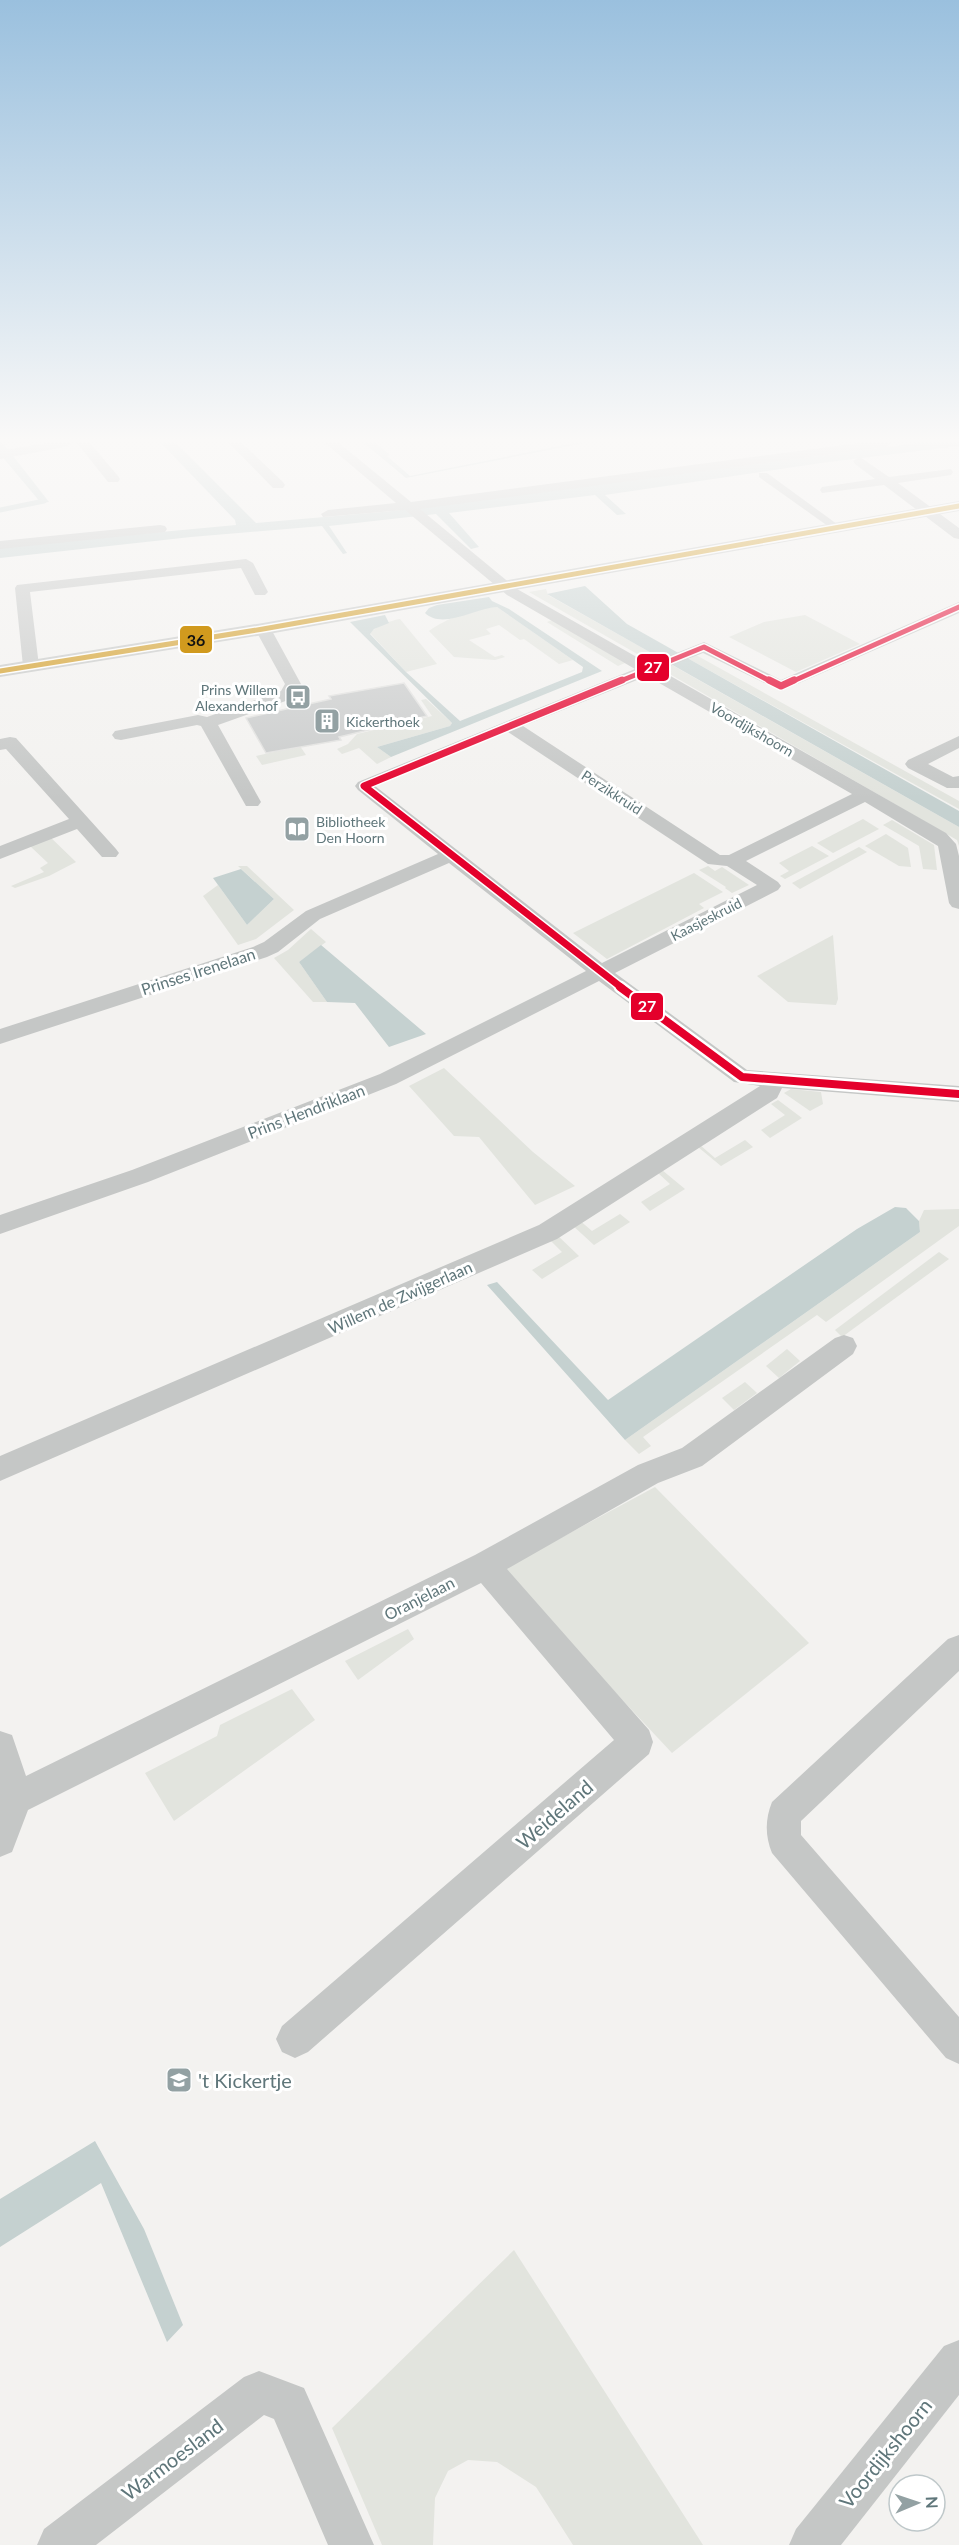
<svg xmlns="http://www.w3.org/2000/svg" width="959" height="2545" viewBox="0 0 959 2545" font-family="Lato,sans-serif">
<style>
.green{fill:#e2e4de}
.water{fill:#c5d1d0}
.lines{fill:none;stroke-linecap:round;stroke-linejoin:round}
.stream{stroke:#c5d1d0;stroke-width:5}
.building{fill:#c9cbcb;stroke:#e2e2e0;stroke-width:1.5}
.pedestrian{fill:#c5c7c6;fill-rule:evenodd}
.minor{fill:#c5c7c6;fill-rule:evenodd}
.tertiary{fill:#c5c7c6;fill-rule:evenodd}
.bus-1-far2-casing{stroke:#fff;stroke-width:8}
.bus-1-far1-casing{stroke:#fff;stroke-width:10}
.bus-1-casing{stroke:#fff;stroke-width:13}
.bus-2-casing{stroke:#fff;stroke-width:8}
.bus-1-far2{stroke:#e4002b;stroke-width:5}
.bus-1-far1{stroke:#e4002b;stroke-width:7}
.bus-1{stroke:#e4002b;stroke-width:8}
.bus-2{stroke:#d19a1e;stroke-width:5}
.labels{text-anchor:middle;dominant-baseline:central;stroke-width:6;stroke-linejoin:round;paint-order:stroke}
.far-poi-label{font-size:14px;fill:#5f767a;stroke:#fff;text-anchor:start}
.far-street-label{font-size:14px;fill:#5f767a;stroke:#fff}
.street-label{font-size:16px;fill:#5f767a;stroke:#fff}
.near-street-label{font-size:20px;fill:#5f767a;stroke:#fff}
.near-poi-label{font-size:20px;fill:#5f767a;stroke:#fff;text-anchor:start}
.line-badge{stroke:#fff;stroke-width:2}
.badge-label{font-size:16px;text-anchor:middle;font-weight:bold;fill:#fff}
.pale-badge-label{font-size:16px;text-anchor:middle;font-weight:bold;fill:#111}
</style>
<rect width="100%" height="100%" fill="#f3f2f0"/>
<g class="green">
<polygon points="546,589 548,595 655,655 646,659 529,592"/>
<path d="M 497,607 L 573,660 L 559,664 L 524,639 L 520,640 L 499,625 L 486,629 L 491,634 L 469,640 L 495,657 L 502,655 L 505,657 L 495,660 L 454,657 L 429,631 C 447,618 474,608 497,607 Z"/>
<polygon points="805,615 860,644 796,672 729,637 764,622"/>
<path d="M 400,619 L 437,664 L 406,672 L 370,633 C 376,626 392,620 400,619 Z"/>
<polygon points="552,620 625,663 618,666 547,622"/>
<polygon points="696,655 959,801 959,809 689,659"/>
<polygon points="672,665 959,827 959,846 957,840 661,669"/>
<polygon points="426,699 452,723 450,726 377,747 391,757 377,764 359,748 342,754 337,749 348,744 357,734 432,716 421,700"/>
<polygon points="300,746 306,755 262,765 256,756"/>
<polygon points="863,819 879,829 833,853 817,843"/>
<polygon points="892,820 934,845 937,870 923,869 919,846 883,825"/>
<polygon points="47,834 76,862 49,876 15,888 11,886 44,872 40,868 48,863 30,846"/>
<polygon points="886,834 908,848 911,867 899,866 865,846"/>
<polygon points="812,846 829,856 785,879 780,876 789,871 779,863"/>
<polygon points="859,847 867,852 800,889 792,883"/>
<polygon points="238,866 247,866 294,910 256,939 238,945 203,896 218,885 247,925 274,899"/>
<polygon points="708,866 715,871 722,867 749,885 732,893 725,888 726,887 699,870"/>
<polygon points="694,873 723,892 699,904 704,908 607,959 573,933"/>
<polygon points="311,929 326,942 299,962 327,1002 313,1002 274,958 288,950"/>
<polygon points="833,935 838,999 836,1005 788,1002 757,976"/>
<polygon points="444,1068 533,1152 575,1186 535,1205 479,1137 454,1136 409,1086"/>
<polygon points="791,1089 821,1092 823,1104 810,1111 784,1093"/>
<polygon points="778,1100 802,1118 770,1138 761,1130 785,1115 771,1104"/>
<polygon points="745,1140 753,1147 721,1166 698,1147 700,1145 715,1158"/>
<polygon points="662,1170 685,1189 650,1211 641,1202 670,1184 657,1172"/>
<polygon points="959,1209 959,1226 826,1322 817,1315 643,1437 651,1446 639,1454 625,1440 920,1232 919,1221 924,1210"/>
<polygon points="620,1214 630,1222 594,1245 571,1224 578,1219 592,1231"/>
<polygon points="556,1234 579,1256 542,1279 532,1270 562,1252 549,1239"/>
<polygon points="939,1252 949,1259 842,1337 835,1330"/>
<polygon points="787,1349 800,1361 779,1378 766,1366"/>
<polygon points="745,1382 757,1393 734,1410 722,1398"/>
<polygon points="655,1487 809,1643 672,1753 599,1675 505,1568"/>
<polygon points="408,1629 414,1639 358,1680 345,1661"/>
<polygon points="292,1689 315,1720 174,1821 145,1773 217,1736 220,1725"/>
<polygon points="514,2250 703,2545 573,2545 536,2487 497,2462 468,2460 448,2471 435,2498 433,2545 382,2545 332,2428"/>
</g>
<g class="water">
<polygon points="0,443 3,443 49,502 41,503 0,454"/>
<polygon points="161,443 176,443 256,523 393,511 918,443 959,443 959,446 821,463 605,495 626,514 617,515 595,495 449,513 479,547 471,549 436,514 329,526 347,553 343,554 322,526 191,537 0,558 0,547 236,525 235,520"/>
<polygon points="364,443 376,443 390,455 387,456 410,476 574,443 585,443 406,478"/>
<polygon points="585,586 627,624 959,811 959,827 547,594"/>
<path d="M 489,597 L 492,601 L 509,609 L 602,671 L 391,757 L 377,747 L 450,726 L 452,723 L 350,622 L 385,615 L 389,623 L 374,629 L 370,634 L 406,672 L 460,721 L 582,672 L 583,667 L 497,607 C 475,608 443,630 425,613 L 429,608 L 437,605 Z"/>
<polygon points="241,869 274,899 247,925 213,878"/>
<polygon points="321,945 426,1034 389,1047 355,1003 327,1002 299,962"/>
<polygon points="895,1207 906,1208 919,1221 920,1232 625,1440 487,1285 497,1282 608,1400 857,1229"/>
<polygon points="95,2141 144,2229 183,2325 167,2342 101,2183 0,2247 0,2199"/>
</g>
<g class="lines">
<polyline class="stream" points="0,510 44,501 40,496"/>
</g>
<polygon class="building" points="404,683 427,716 339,737 341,740 266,753 246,718 331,699 329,696"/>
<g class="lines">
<polygon class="pedestrian" points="759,473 767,473 841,527 836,530 832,529 759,477"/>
<g class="minor">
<polygon points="45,443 71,443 65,447 0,459 0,451"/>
<polygon points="77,443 90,443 118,476 120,479 118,482 108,482"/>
<polygon points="229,443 242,443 283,482 285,485 283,488 273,488"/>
<path d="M 325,443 L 339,443 L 411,502 L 859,443 L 892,443 L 886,447 L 420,509 L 517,589 L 649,664 L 704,642 L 781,680 L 959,602 L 959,613 L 781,691 L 703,653 L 660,670 L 946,833 L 956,844 L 959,856 L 959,909 L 952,907 L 949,903 L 938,846 L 865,802 L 746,861 L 778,882 L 781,886 L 778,890 L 615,973 L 747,1070 L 959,1086 L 959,1102 L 782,1088 L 777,1098 L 557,1239 L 0,1481 L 0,1456 L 539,1225 L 760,1086 L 734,1082 L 599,981 L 396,1084 L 148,1182 L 0,1234 L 0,1215 L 132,1170 L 380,1074 L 586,971 L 449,863 L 320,919 L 278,952 L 267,957 L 0,1044 L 0,1029 L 253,947 L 264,942 L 306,911 L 438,854 L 358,790 L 355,786 L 358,782 L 635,669 L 507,595 L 405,510 L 323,517 L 321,514 L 328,510 L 396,503 ZM 647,676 L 852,794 L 729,855 L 720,855 L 523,726 ZM 508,732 L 708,864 L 727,866 L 757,885 L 602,963 L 375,786 Z"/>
<polygon points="860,457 889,477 951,469 953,472 951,475 898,483 959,528 959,539 954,538 884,485 822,493 820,490 822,487 875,479 855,464 853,461"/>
<polygon points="160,525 165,526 167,529 165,532 0,549 0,541"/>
<polygon points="246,559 253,563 268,592 265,595 255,595 241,568 30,592 39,666 31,671 23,666 15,588 17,585"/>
<polygon points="263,624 271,629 301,684 294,698 218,725 261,802 258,806 246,806 201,726 197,725 121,740 115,739 112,735 115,731 198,715 207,717 281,691 285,684 255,629"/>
<polygon points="959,736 959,748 928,764 953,777 959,776 959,788 947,788 908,768 905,764 908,760"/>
<polygon points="10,737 16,738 116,849 119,853 116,857 102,857 77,829 0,859 0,846 69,819 6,749 0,750 0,739"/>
<polygon points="844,1335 853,1338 857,1346 853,1354 702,1466 658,1483 507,1569 649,1730 653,1742 649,1754 308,2052 295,2058 282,2052 276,2039 282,2026 614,1740 481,1583 28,1810 12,1852 0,1857 0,1731 12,1735 26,1776 475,1555 638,1465 682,1448 835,1338"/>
<path d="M 959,1635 L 959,1671 L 801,1821 L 801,1835 L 959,2017 L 959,2064 L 946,2058 L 772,1853 C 765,1836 765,1819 772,1802 L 948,1639 Z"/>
<polygon points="959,2340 959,2395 841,2545 789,2545 796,2529 944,2346"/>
<polygon points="259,2371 304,2388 374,2545 328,2545 274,2419 264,2415 96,2545 37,2545 44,2529 244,2377"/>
</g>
<polygon class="tertiary" points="959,501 959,511 263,635 0,677 0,665 263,623"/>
<g class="bus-1-far2-casing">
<g id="bus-1-far2">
<polyline points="618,682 704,647 772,682"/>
<polyline points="791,682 959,607"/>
</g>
</g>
<g class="bus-1-far1-casing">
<g id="bus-1-far1">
<polyline points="622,680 364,786 622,988"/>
<polyline points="769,680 781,686 794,680"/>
</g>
</g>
<g class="bus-1-casing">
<polyline id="bus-1" points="620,987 742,1077 959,1094"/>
</g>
<g class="bus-2-casing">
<polyline id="bus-2" points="0,671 263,629 959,506"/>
</g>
<use href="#bus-1-far2" class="bus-1-far2"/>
<use href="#bus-1-far1" class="bus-1-far1"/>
<use href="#bus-1" class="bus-1"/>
<use href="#bus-2" class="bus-2"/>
</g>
<linearGradient id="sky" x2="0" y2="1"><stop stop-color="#9ac0de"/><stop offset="0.55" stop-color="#faf9f8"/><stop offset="1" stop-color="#faf9f8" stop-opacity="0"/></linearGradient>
<rect width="959" height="799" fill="url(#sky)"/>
<defs>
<g id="bus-square" transform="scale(1.35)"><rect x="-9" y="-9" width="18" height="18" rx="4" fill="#93a1a3" stroke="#fff"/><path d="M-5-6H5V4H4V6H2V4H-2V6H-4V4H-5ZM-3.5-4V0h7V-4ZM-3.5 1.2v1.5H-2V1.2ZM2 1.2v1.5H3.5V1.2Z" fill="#fff"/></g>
<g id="building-square" transform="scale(1.35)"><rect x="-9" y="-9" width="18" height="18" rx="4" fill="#93a1a3" stroke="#fff"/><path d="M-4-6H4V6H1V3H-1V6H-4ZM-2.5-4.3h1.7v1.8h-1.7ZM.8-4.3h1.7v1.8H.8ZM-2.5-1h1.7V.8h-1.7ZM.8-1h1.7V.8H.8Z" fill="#fff"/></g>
<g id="library-square" transform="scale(1.35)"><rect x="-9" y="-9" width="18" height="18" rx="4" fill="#93a1a3" stroke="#fff"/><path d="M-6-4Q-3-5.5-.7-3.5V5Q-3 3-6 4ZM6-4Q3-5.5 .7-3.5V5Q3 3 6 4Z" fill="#fff"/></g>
<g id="school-square" transform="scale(1.35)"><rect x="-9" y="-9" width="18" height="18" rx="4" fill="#93a1a3" stroke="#fff"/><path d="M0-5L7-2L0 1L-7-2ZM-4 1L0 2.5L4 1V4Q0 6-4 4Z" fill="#fff"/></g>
</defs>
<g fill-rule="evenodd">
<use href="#bus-square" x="298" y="697"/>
<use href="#building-square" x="327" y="721"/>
<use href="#library-square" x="297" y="829"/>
<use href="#school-square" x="179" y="2080"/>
</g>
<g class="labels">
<g class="far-poi-label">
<text x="278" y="689" text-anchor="end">Prins Willem<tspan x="278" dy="16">Alexanderhof</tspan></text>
<text x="346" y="721">Kickerthoek</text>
<text x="316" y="821">Bibliotheek<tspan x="316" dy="16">Den Hoorn</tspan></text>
</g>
<g class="far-street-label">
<text transform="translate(752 729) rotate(30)">Voordijkshoorn</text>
<text transform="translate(612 792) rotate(33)">Perzikkruid</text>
<text transform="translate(706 919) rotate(-27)">Kaasjeskruid</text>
</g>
<g class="street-label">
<text transform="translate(198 971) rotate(-18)">Prinses Irenelaan</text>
<text transform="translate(306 1111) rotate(-21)">Prins Hendriklaan</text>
<text transform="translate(400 1297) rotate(-24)">Willem de Zwijgerlaan</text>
<text transform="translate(419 1598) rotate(-27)">Oranjelaan</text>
</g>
<g class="near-street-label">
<text transform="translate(554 1814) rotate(-41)">Weideland</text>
<text transform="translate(885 2453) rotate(-51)">Voordijkshoorn</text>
<text transform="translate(172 2459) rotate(-37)">Warmoesland</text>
</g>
<g class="near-poi-label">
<text x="198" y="2080">'t Kickertje</text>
</g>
</g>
<g class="line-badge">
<rect x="179" y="625" width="34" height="29" rx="6" fill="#d19a1e"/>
<rect x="636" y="653" width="34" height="29" rx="6" fill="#e4002b"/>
<rect x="630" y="992" width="34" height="29" rx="6" fill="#e4002b"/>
</g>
<g class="badge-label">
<text x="653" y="673">27</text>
<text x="647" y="1012">27</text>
</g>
<g class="pale-badge-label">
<text x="196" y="646">36</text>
</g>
<g transform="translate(917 2503) rotate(88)"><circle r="28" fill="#ffffff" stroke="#bfc8ca" stroke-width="1.5"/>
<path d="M0-4.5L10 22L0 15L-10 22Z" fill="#93a1a3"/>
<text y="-9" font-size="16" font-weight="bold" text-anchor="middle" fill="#5f767a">N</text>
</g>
</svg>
